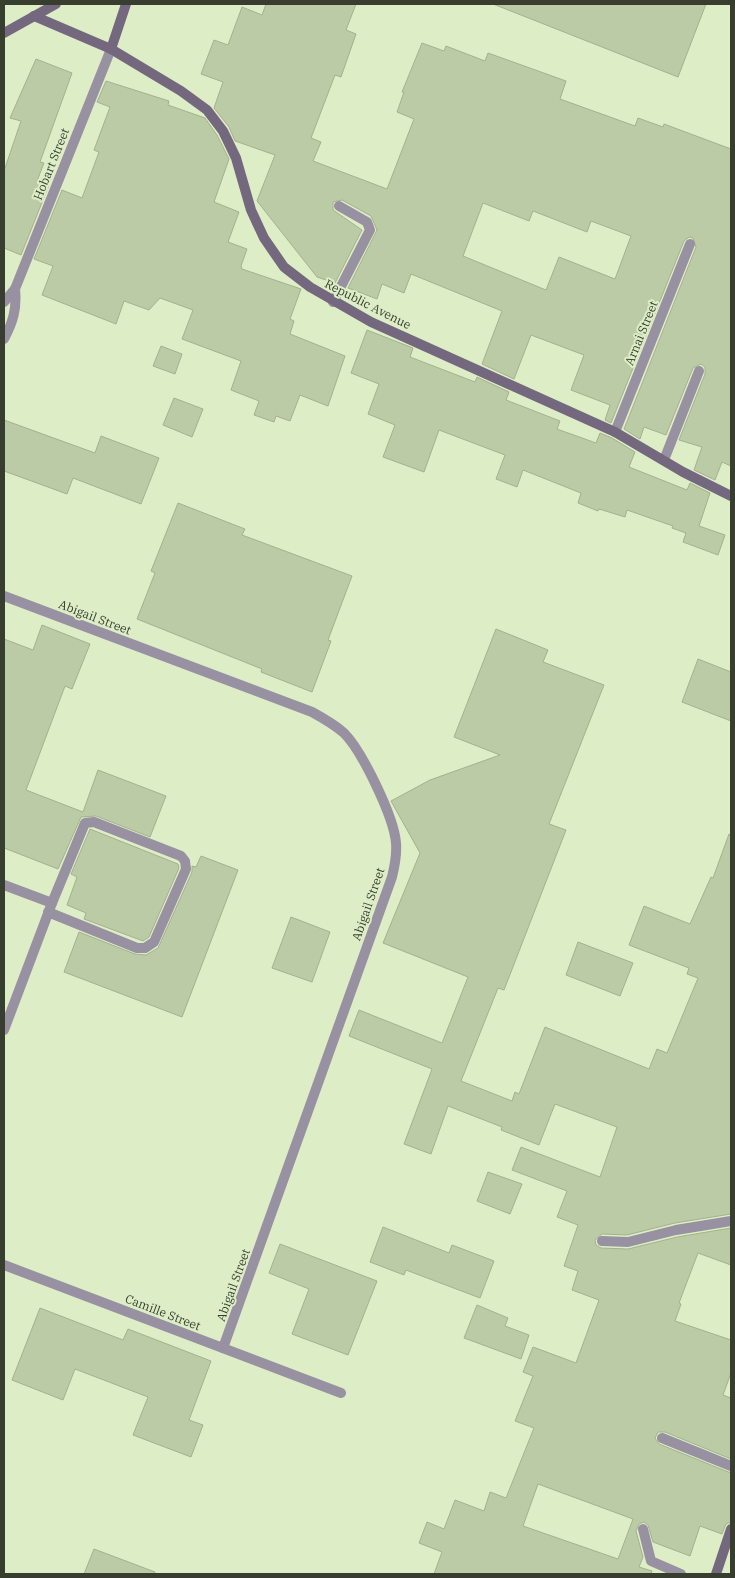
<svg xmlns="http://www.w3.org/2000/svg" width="735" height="1578" viewBox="0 0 735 1578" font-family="'IBM Plex Serif',serif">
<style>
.building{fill:#bacba5;stroke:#a3b28d;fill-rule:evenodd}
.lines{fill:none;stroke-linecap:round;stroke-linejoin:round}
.service{stroke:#9891a1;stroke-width:10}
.minor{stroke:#9891a1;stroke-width:10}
.secondary{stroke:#73687e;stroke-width:10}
.labels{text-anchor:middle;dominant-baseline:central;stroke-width:4;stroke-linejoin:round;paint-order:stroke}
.street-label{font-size:12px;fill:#373e2f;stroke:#ddeec7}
</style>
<rect width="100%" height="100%" fill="#ddeec7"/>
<g class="building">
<path d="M 266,4 L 356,4 L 346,30 L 356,34 L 341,77 L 335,75 L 311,138 L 321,142 L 313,161 L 387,189 L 414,119 L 397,112 L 404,92 L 402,92 L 422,43 L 444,51 L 446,46 L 485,61 L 488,53 L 566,81 L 560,99 L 635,126 L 638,118 L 663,127 L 664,124 L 731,149 L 731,466 L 722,462 L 715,480 L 694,470 L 702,447 L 679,440 L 705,374 L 705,367 L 701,364 L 693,368 L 666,435 L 644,427 L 640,439 L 624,429 L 696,247 L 693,238 L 689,237 L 684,241 L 611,423 L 605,420 L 610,405 L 571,390 L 584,355 L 531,335 L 514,379 L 482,364 L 502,311 L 411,274 L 404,293 L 382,284 L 377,299 L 348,288 L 377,230 L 371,216 L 342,200 L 333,202 L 333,210 L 362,230 L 335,283 L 317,277 L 257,201 L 275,155 L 235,141 L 229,127 L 214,108 L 223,82 L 201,74 L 214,40 L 228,45 L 242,7 L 262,15 ZM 483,203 L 529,221 L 533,211 L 587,232 L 591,221 L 631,236 L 615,279 L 559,257 L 546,290 L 463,256 Z"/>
<polygon points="493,4 706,4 678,77"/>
<polygon points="36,59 72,73 40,162 44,163 37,181 49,185 21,255 4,248 4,171 21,121 10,118"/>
<polygon points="106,81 169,101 168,105 205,118 217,135 229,159 214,202 239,212 228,242 247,249 241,266 242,269 301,289 290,319 294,321 290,334 345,356 328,406 300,395 290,421 276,416 274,422 254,415 259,401 231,390 241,361 182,339 193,310 160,298 149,310 124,301 116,324 42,295 53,266 34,259 62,190 82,198 99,152 94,150 110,107 97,102"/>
<polygon points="367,330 413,348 410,357 475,382 477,377 509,392 506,400 560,421 557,429 596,443 600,433 612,438 635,452 629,467 687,490 690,483 710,493 699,526 725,535 718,555 683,542 686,533 672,528 673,526 627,510 625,517 599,509 598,511 578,503 581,493 523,470 517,487 496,479 505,455 439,430 424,472 383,457 395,425 368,414 379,384 351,373"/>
<polygon points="161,346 182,354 175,374 153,366"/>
<polygon points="174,398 203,409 192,437 163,425"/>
<polygon points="4,420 95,453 101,436 159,458 141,504 73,478 67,494 4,471"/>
<polygon points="178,503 245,529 242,535 352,576 328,640 331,641 312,692 261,672 262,669 137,619 155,573 151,571"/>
<polygon points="42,625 90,644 72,689 65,686 26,790 83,812 98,770 166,796 150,837 96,816 81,817 58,869 4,848 4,639 33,650"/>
<path d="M 496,629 L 548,650 L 543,662 L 604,685 L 549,824 L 566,830 L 504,990 L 498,988 L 461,1081 L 512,1101 L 515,1092 L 519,1094 L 545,1027 L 649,1069 L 657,1049 L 667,1053 L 698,978 L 687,974 L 689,968 L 629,945 L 644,906 L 690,924 L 711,877 L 713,878 L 729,834 L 731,835 L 731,1214 L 675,1223 L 627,1235 L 602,1234 L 595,1240 L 596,1245 L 601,1248 L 628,1249 L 677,1237 L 731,1228 L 731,1265 L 698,1253 L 679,1303 L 681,1304 L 675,1321 L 731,1340 L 731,1373 L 723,1395 L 731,1398 L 731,1459 L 665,1432 L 658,1432 L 655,1438 L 659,1444 L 731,1473 L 731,1522 L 726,1524 L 722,1534 L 700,1526 L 690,1556 L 653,1542 L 648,1525 L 644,1522 L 639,1524 L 636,1531 L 643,1557 L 639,1567 L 652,1571 L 651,1574 L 434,1574 L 442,1552 L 419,1543 L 427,1522 L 444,1529 L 455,1500 L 484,1511 L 490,1492 L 506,1498 L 534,1428 L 515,1421 L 533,1376 L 523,1372 L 533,1347 L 576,1363 L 599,1300 L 572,1290 L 578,1271 L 564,1266 L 578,1225 L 557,1217 L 567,1191 L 512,1170 L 521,1147 L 600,1177 L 617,1127 L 555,1104 L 539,1145 L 501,1130 L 502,1127 L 448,1106 L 431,1154 L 404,1144 L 432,1069 L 349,1036 L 359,1010 L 442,1043 L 468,977 L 383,943 L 420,853 L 391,801 L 430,780 L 500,755 L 454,737 ZM 538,1484 L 633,1519 L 618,1559 L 523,1526 Z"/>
<polygon points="698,659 731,672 731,721 682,702"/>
<polygon points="90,829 178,864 179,868 149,937 143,941 84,919 86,913 67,905 77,877 71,874"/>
<polygon points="201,856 238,870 182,1017 64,972 79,932 135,954 146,955 158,948 192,872 192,866 196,867"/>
<polygon points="291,917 330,932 312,982 272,968"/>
<polygon points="578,942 633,963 620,996 566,975"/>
<polygon points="488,1172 522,1184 510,1214 477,1201"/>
<polygon points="383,1227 449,1253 452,1245 494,1261 480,1298 406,1270 404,1275 370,1262"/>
<polygon points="280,1244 377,1281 348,1355 292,1334 309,1289 269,1273"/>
<polygon points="477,1305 508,1318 505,1326 529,1335 521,1359 464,1338"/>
<polygon points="40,1308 123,1340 128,1329 211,1361 189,1420 203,1425 191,1457 133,1435 148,1397 75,1369 63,1400 12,1380"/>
<polygon points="94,1549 155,1572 155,1574 84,1574"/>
</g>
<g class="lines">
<g class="service">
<polyline points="333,302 370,230 367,222 339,206"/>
<polyline points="48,912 137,948 145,948 154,942 186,869 185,861 181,856 94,822 85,823 52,903"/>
</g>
<g class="minor">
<polyline points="4,302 15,289 111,49"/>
<path d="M 4,339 C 13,322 17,309 15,289"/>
<polyline points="615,432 690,244"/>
<polyline points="664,460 699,371"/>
<path d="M 4,596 L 312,712 C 323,718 334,724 344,733 C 362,751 394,817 396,843 C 397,855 395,865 392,877 L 223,1348"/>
<polyline points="4,885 52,903 4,1030"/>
<polyline points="602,1241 628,1242 676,1230 731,1221"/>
<polyline points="4,1265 341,1393"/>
<polyline points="662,1438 731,1466"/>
<polyline points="643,1529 651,1561 681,1574"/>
</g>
<g class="secondary">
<polyline points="34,16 111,49 181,91 207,110 223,131 236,158 251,210 264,238 284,267 310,287 371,322 615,432 683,472 731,496"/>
<polyline points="4,33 56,4"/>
<polyline points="111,49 126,4"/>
<polyline points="716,1574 731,1529"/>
</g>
</g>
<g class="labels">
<g class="street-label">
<text transform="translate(51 164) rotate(-68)">Hobart Street</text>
<text transform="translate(368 304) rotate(27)">Republic Avenue</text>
<text transform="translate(641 333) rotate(-68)">Arnai Street</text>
<text transform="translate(95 617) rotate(21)">Abigail Street</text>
<text transform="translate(368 904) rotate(-71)">Abigail Street</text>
<text transform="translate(233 1285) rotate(-70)">Abigail Street</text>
<text transform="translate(163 1312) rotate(21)">Camille Street</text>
</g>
</g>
<rect width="735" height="1578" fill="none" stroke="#373e2f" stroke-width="10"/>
</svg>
